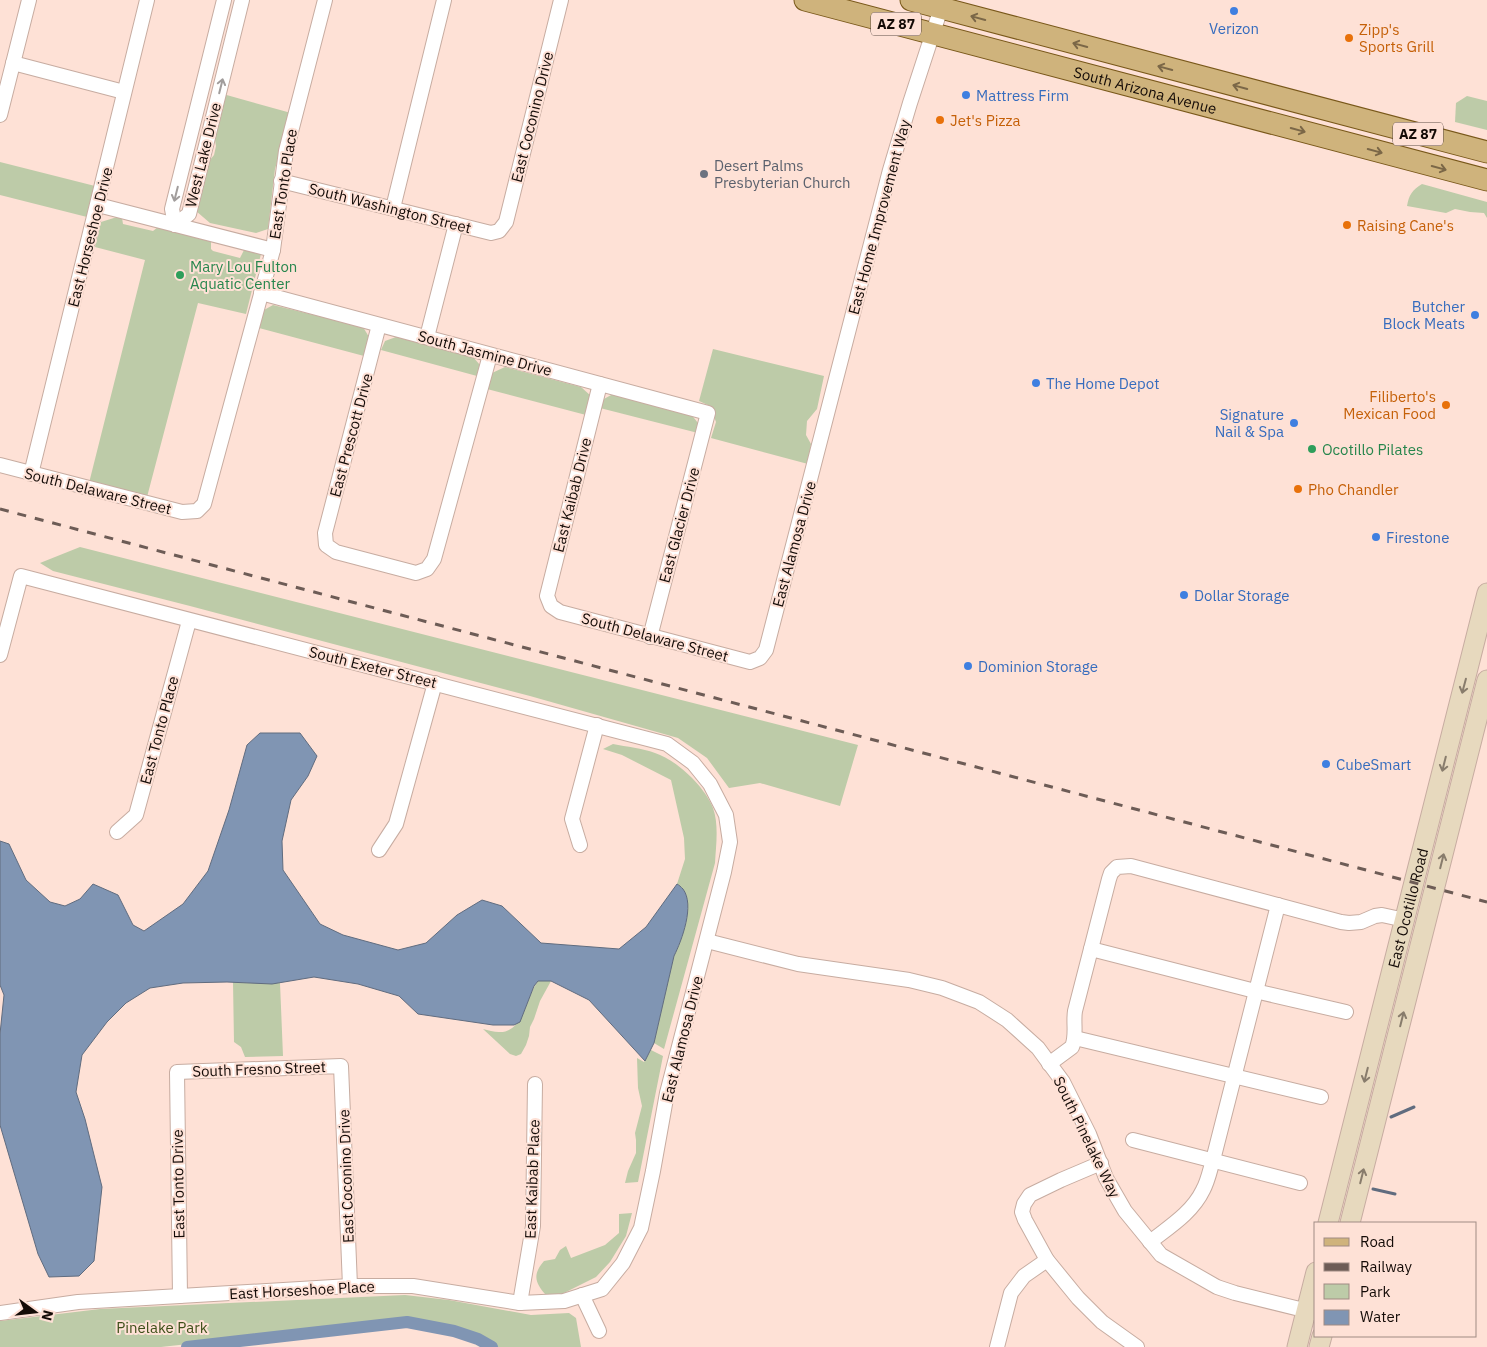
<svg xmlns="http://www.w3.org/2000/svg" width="1487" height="1347" viewBox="0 0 1487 1347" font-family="'IBM Plex Sans',sans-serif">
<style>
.green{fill:#bdcba8}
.water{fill:#8095b3;stroke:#606c7f}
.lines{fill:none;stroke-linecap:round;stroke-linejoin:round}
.stream{stroke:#606c7f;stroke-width:3}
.canal{stroke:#8095b3;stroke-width:12}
.minor-casing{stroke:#c7aca1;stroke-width:16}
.secondary-casing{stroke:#c7aca1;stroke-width:21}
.primary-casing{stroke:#79581a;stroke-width:23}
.minor{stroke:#fff;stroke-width:14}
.secondary{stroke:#e7d9be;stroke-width:19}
.primary{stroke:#cfb37c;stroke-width:21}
.rail{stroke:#6d5c56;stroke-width:3;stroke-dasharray:9 9;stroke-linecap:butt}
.oneway{stroke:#7b6747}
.oneway2{stroke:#a19d9c}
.oneway3{stroke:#887c6c}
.shop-dot{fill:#3f7fe0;stroke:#fee1d6;stroke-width:2}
.food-dot{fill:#e8710a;stroke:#fee1d6;stroke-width:2}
.worship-dot{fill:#6b7280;stroke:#fee1d6;stroke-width:2}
.leisure-dot{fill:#2e9e5b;stroke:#fee1d6;stroke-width:2}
.labels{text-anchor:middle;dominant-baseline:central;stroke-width:4;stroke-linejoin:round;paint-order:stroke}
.shield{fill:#fee1d6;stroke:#5a4b45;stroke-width:1}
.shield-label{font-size:14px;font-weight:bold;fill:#140b07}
.shop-label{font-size:15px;fill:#366cbe;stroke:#fee1d6;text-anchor:start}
.food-label{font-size:15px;fill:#c56008;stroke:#fee1d6;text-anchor:start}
.street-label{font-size:15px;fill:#140b07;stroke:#fee1d6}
.worship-label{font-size:15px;fill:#5b616d;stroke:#fee1d6;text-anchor:start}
.leisure-label{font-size:15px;fill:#27864d;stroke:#fee1d6;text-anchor:start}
.park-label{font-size:15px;fill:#3e4f19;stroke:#fee1d6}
</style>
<rect width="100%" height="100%" fill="#fee1d6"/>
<g class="green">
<polygon points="223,94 291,113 275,169 268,229 256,233 210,223 196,211 206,165 214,155 216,146 214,134"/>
<polygon points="1467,96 1487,101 1487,130 1455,122 1456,103"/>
<polygon points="0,162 95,186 87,217 0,195"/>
<path d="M 1422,184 L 1487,202 L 1487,218 L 1484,213 L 1470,212 L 1455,209 L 1446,213 L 1407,206 C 1409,195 1412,190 1422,184 Z"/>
<polygon points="117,217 122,218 123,224 153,231 158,227 211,241 211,249 213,251 240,258 244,250 261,254 246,314 198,303 147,497 89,483 145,260 95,247 101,222"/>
<polygon points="273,305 363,327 369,337 364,356 259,328 264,310"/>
<polygon points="396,337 473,357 480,365 477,376 381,350 385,341"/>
<polygon points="713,349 824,376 817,409 807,421 806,435 811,444 808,464 711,438 716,422 710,406 699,401"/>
<polygon points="505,367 581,387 591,396 586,415 487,389 492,373"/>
<polygon points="613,394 690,413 698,423 698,433 600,408 602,400"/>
<polygon points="80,547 858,745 840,806 760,783 729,788 707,758 678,738 530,696 190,606 53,571 40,563"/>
<path d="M 613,744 C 627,747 642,748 655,753 C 677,760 705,787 713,808 C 719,825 716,845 715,863 L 664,1049 L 654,1043 L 674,955 C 682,940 695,905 683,889 C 681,887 679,885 677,884 L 685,859 L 684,838 L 671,780 L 622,755 L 603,749 Z"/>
<path d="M 538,981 L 551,981 L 540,1001 L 534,1019 L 530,1027 L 529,1036 L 526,1045 L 521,1054 L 516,1056 L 510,1054 L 483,1029 C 488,1030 494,1032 499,1032 C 524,1033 526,996 538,981 Z"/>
<polygon points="233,982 280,983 283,1056 245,1057 241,1047 234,1042"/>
<polygon points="651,1050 663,1056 638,1182 625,1183 628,1171 636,1153 636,1140 635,1133 642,1106 638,1088 637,1058 644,1062"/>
<path d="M 632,1213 L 626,1236 L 610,1262 L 596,1277 L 562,1294 L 547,1296 C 535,1283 532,1275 544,1261 L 555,1259 L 560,1250 L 566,1246 L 571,1258 L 605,1245 L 619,1233 L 619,1214 Z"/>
<polygon points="405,1295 449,1300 531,1315 569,1313 576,1318 581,1347 495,1347 473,1335 457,1330 433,1324 409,1321 368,1324 161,1347 0,1347 0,1321 100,1309"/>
</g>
<path class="water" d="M 260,733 L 300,733 L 317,756 L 308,776 L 291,800 L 282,841 L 283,870 L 320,924 L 343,935 L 398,950 L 426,943 L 457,915 L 482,900 L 502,906 L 541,943 L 619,949 L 646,927 L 677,884 C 679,885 681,887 683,889 C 695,905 682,940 674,956 L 654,1043 L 645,1061 L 589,1000 L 551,981 L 538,981 L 534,986 L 520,1022 L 514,1025 L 493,1025 L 418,1014 L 399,996 L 358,984 L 314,977 L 272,984 L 227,982 L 183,983 L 150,988 L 126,1003 L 107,1022 L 82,1055 L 76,1092 L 85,1119 L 102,1187 L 94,1261 L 79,1276 L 49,1277 L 38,1254 L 0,1125 L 0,1034 L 4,995 L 0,985 L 0,841 L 9,844 L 26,880 L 50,902 L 65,906 L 80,899 L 93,884 L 118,895 L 133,925 L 144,931 L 183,904 L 208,871 L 229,810 L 247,745 Z"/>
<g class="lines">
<g class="stream">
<polyline points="1391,1117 1414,1107"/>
<polyline points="1373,1189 1395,1194"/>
</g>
<polyline class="canal" points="187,1347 407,1322 454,1331 478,1339 492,1347"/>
<g class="minor-casing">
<g id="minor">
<polyline points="13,63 124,92"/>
<polyline points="0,115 29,0"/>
<polyline points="281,181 491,233 499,231 506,222 561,0"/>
<polyline points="98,205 273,250"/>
<polyline points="393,208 444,0"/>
<polyline points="175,225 189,214 242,0"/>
<polyline points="175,225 172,209 224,0"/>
<polyline points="261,293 708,413 650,637"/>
<polyline points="379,325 325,533 326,545 336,552 416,573 427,569 434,559 490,355"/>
<polyline points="427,337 456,224"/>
<polyline points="600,384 547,596 551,606 560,612 750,662 760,658 766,650 890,170 910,103 941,8"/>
<polyline points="0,465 182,512 197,511 204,504 273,250 286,151 325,0"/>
<polyline points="31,474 147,0"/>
<path d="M 0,655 L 21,576 C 236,634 452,686 667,744 L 693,763 L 710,784 L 726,815 L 730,842 L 724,872 L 667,1093 L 653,1171 L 641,1228 L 623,1263 L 602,1289 L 564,1301 L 520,1303 L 413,1286 L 350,1286 L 78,1302 L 0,1313"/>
<polyline points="117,832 136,815 189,621"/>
<polyline points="580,845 572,819 597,725"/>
<polyline points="379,850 396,824 435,683"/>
<polyline points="707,941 798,964 909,980 942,988 979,1002 1007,1020 1038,1048 1063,1082 1089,1134 1106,1178 1125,1211 1161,1255 1217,1287 1235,1293 1316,1313"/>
<polyline points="1091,949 1255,991 1346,1012"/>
<polyline points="1075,1038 1321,1097"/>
<path d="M 1049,1064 L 1072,1047 C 1077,1035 1073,1023 1075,1011 L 1109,879 L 1111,873 L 1117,867 L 1131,866 L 1341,922 L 1349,923 L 1361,922 L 1375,916 L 1382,915 L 1405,920"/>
<polyline points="1133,1140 1300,1183"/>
<polyline points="1101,1163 1061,1180 1030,1195 1024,1204 1022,1212 1025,1220 1047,1260 1078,1298 1102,1322 1137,1347"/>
<path d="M 1150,1242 C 1169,1227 1192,1213 1203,1190 C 1208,1181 1210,1170 1213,1160 L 1278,905"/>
<polyline points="582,1295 599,1331"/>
<polyline points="180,1296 177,1072 341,1066 350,1286"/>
<polyline points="520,1303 533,1226 535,1084"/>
<polyline points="997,1347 1011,1293 1024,1276 1047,1260"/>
</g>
</g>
<g class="secondary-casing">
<g id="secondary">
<path id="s1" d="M 1328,1223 L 1487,593"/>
<polyline points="1350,1223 1487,680"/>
<polyline points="1297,1347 1316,1272"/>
<polyline points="1319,1347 1322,1336"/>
</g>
</g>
<g class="primary-casing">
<g id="primary">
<path id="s2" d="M 805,0 L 1487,180"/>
<polyline points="911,0 1487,152"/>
</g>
</g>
<use href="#minor" class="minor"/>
<use href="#secondary" class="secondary"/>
<use href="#primary" class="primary"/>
<polyline class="rail" points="0,509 1487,902"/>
</g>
<defs><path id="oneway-shaft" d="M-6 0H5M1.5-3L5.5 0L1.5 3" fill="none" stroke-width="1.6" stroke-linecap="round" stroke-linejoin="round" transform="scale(1.25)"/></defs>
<g class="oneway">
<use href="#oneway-shaft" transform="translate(978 18) rotate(-165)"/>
<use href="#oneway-shaft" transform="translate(1080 45) rotate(-165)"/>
<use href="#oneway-shaft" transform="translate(1165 68) rotate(-165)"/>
<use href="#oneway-shaft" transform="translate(1240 87) rotate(-165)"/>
<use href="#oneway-shaft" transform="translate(1298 130) rotate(15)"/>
<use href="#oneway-shaft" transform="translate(1375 151) rotate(15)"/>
<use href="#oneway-shaft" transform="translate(1439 168) rotate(15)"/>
</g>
<g class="oneway2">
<use href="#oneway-shaft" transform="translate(221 86) rotate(-76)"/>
<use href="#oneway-shaft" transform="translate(176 194) rotate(104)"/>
</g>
<g class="oneway3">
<use href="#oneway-shaft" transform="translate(1464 686) rotate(105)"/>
<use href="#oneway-shaft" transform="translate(1444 764) rotate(104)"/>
<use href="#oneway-shaft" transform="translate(1442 861) rotate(-76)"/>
<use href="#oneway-shaft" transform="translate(1402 1019) rotate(-76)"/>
<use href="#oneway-shaft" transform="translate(1366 1075) rotate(104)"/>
<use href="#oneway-shaft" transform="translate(1362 1176) rotate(-76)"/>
</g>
<g class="shop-dot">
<circle cx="1234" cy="11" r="5"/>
<circle cx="966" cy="95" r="5"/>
<circle cx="1475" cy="315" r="5"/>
<circle cx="1036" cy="383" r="5"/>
<circle cx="1294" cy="423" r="5"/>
<circle cx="1376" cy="537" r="5"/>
<circle cx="1184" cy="595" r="5"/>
<circle cx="968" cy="666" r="5"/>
<circle cx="1326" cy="764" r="5"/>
</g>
<g class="food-dot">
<circle cx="1349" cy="38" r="5"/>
<circle cx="940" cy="120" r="5"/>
<circle cx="1347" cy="225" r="5"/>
<circle cx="1446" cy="405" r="5"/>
<circle cx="1298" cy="489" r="5"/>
</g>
<circle class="worship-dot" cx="704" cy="174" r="5"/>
<g class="leisure-dot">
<circle cx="180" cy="275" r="5"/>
<circle cx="1312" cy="449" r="5"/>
</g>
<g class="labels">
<g class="shield">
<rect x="871" y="12.5" width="50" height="23" rx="4"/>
<rect x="1393" y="122.5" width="50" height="23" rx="4"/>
</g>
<g class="shield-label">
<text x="896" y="24">AZ 87</text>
<text x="1418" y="134">AZ 87</text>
</g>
<g class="shop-label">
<text x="1234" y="28" text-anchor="middle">Verizon</text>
<text x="976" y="95">Mattress Firm</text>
<text x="1465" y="306" text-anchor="end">Butcher<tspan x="1465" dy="17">Block Meats</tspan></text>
<text x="1046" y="383">The Home Depot</text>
<text x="1284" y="414" text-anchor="end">Signature<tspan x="1284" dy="17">Nail &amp; Spa</tspan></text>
<text x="1386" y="537">Firestone</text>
<text x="1194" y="595">Dollar Storage</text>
<text x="978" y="666">Dominion Storage</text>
<text x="1336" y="764">CubeSmart</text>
</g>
<g class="food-label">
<text x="1359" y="29">Zipp's<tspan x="1359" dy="17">Sports Grill</tspan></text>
<text x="950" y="120">Jet's Pizza</text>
<text x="1357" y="225">Raising Cane's</text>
<text x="1436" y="396" text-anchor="end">Filiberto's<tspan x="1436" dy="17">Mexican Food</tspan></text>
<text x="1308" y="489">Pho Chandler</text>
</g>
<g class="street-label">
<text stroke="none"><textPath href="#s2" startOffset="352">South Arizona Avenue</textPath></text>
<text transform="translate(532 117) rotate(-76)">East Coconino Drive</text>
<text transform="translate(203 155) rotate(-76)">West Lake Drive</text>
<text transform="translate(283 184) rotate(-81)">East Tonto Place</text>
<text transform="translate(390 208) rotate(14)">South Washington Street</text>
<text transform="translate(879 217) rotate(-75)">East Home Improvement Way</text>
<text transform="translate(90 237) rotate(-76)">East Horseshoe Drive</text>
<text transform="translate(485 353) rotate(15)">South Jasmine Drive</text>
<text transform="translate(351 435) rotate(-75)">East Prescott Drive</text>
<text transform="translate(98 491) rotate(14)">South Delaware Street</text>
<text transform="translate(572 495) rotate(-76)">East Kaibab Drive</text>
<text transform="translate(679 525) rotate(-75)">East Glacier Drive</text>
<text transform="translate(794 544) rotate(-75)">East Alamosa Drive</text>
<text transform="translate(655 637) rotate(15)">South Delaware Street</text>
<text transform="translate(373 667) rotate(14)">South Exeter Street</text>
<text transform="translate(159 730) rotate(-75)">East Tonto Place</text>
<text stroke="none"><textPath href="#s1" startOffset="325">East Ocotillo Road</textPath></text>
<text transform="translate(682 1039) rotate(-76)">East Alamosa Drive</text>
<text transform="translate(259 1069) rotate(-2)">South Fresno Street</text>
<text transform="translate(1087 1137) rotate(64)">South Pinelake Way</text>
<text transform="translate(346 1176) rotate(-92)">East Coconino Drive</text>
<text transform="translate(532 1179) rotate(-88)">East Kaibab Place</text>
<text transform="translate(178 1184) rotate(-91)">East Tonto Drive</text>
<text transform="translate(302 1290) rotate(-3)">East Horseshoe Place</text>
</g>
<g class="worship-label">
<text x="714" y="165">Desert Palms<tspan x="714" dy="17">Presbyterian Church</tspan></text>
</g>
<g class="leisure-label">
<text x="190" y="266">Mary Lou Fulton<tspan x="190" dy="17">Aquatic Center</tspan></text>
<text x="1322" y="449">Ocotillo Pilates</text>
</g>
<g class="park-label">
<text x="162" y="1327">Pinelake Park</text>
</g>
</g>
<rect x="1314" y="1222" width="162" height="115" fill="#fee1d6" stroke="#a08b83"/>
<rect x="1324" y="1238" width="25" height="8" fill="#cfb37c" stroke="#a08b83"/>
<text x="1360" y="1247" font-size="15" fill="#140b07">Road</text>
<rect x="1324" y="1263" width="25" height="8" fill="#6d5c56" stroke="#a08b83"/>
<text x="1360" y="1272" font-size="15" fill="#140b07">Railway</text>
<rect x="1324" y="1284" width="25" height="15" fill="#bdcba8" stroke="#a08b83"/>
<text x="1360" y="1297" font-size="15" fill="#140b07">Park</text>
<rect x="1324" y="1310" width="25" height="15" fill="#8095b3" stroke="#a08b83"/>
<text x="1360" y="1322" font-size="15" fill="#140b07">Water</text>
<g transform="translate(35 1312) rotate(105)" stroke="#fee1d6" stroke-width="4" paint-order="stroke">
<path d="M0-4L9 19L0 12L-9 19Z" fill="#140b07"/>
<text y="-8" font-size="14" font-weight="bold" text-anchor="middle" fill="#140b07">N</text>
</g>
</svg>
